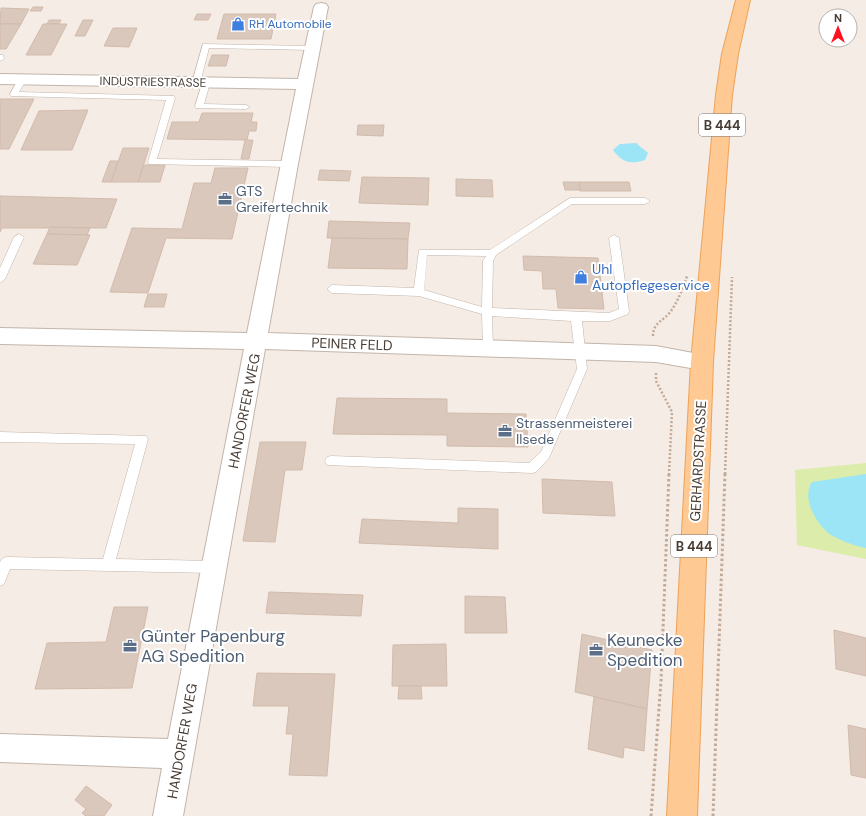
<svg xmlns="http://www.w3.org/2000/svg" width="866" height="816" viewBox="0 0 866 816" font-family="'DM Sans',sans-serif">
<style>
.green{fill:#dcecaa}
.water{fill:#9ce5f6}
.building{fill:#dac8bc;stroke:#d2bbac}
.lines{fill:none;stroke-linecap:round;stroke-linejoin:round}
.lane-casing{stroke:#c3b5aa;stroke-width:1}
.street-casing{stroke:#c3b5aa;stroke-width:2}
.primary-casing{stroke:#eea259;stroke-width:2}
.path-far1{stroke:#c3aa97;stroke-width:2.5;stroke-dasharray:2 2;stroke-linecap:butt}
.path{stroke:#c3aa97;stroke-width:3;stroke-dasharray:2.5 2.5;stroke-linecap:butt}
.lane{fill:#fff;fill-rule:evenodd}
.street{fill:#fff;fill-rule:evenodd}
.primary{fill:#ffc993;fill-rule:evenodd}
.labels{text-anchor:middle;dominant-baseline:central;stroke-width:4;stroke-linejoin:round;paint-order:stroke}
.far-shop-label{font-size:12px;fill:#366cbe;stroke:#fff;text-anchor:start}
.far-street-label{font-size:12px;fill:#473c34;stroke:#fff}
.shield{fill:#fff;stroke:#7e7671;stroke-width:1}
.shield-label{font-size:13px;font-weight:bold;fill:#473c34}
.service-label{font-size:14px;fill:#4e5e75;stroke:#fff;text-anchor:start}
.shop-label{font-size:14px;fill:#366cbe;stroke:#fff;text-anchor:start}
.street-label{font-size:14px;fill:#473c34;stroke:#fff}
.near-service-label{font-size:17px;fill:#4e5e75;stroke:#fff;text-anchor:start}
</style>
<rect width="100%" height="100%" fill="#f4ece5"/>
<polygon class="green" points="866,463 866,559 797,545 795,470"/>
<g class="water">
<path d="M 636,143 L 648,153 L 645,160 C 629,165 622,162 613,150 L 620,144 Z"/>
<path d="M 866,474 L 866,548 C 854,546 842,541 831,535 C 816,525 801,497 812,482 Z"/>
</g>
<g class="building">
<polygon points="33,7 43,7 41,11 30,11"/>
<polygon points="1,8 29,9 21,24 0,24"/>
<polygon points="197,14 211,14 208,20 194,20"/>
<polygon points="224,14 276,14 271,39 217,39"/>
<polygon points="49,20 61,20 59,24 47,24"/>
<polygon points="83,20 93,20 85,36 75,36"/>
<polygon points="0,24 21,24 6,49 0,49"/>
<polygon points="43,24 67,24 51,55 26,55"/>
<polygon points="113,28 137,28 129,47 104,46"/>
<polygon points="212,55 229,55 226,66 208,66"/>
<polygon points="0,99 34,99 9,149 0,149"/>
<polygon points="88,110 72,150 21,150 39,111"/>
<polygon points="202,113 253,113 251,122 257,122 256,131 249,131 247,140 167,139 172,122 199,122"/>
<polygon points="358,125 384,125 383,136 357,135"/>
<polygon points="245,140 253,140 249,159 241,159"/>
<polygon points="123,148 149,148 138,182 111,182"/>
<polygon points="110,161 118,161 111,182 102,182"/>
<polygon points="144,165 165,165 160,182 138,182"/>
<polygon points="215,168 248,168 232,239 166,238 148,293 110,292 132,228 182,229 194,183 211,183"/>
<polygon points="320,170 351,171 349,181 318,180"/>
<polygon points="362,177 429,178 428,205 359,203"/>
<polygon points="456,179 492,180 493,197 456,196"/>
<polygon points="563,182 579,182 580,190 565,190"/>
<polygon points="579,182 629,182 631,191 580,191"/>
<polygon points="0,196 117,199 106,228 2,228 0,232"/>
<polygon points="329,221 410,223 408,239 327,238"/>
<polygon points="50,227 90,228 87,235 47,234"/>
<polygon points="47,234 90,235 77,265 33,264"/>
<polygon points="332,238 408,239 407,269 328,268"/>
<polygon points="523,256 598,258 604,309 558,308 556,289 543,289 542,271 524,270"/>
<polygon points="148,294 167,294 164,307 144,307"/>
<polygon points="337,398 447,399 447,413 526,414 528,447 447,446 447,435 333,434"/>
<polygon points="260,442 306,442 302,470 285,470 275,542 243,541"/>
<polygon points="542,479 612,482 615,516 543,513"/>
<polygon points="458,508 498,509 498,549 359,543 362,519 458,523"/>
<polygon points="269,592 363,595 361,616 266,613"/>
<polygon points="465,596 505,597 507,633 465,633"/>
<polygon points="114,607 148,607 132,688 35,689 47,643 106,642"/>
<polygon points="834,630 866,638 866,676 836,669"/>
<polygon points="582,634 652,650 647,709 575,692"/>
<polygon points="446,644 447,686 392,686 393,645"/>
<polygon points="257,673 335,674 327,776 289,775 293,734 286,734 289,706 253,706"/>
<polygon points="399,686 421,686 422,699 398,699"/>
<polygon points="594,697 647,709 644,751 624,747 623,758 588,749"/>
<polygon points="848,725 866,729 866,778 851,775"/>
<polygon points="86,786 112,805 104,816 86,816 82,813 86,809 75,800"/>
</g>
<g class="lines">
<g class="lane-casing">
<g id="lane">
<polygon points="203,44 312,46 316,48 312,50 209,48 200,83 196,85 192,83"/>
<polygon points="0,55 3,55 4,59 0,61"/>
<polygon points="19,78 26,80 19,92 174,96 175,98 157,159 289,161 293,164 289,167 149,164 148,162 166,100 11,96 10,94"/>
<polygon points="203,81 210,83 204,104 246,105 250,107 246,109 196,108 195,106"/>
<path d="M 570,198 L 645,198 L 650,201 L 645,204 L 572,204 L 496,255 L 493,261 L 492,308 L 609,313 L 619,309 L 609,238 L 614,235 L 619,238 L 629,311 L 628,314 L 610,321 L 582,321 L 587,369 L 549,458 L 536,472 L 532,473 L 327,465 L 325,461 L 327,457 L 331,456 L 529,463 L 541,452 L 577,369 L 571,321 L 492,316 L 493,348 L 488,352 L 483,348 L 482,314 L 419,296 L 332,293 L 327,289 L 332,285 L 414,288 L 419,250 L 490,250 ZM 427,255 L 486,256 L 483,261 L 482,307 L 424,290 Z"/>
<polygon points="19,234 24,237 5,279 0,283 0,268 14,237"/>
<polygon points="0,432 146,436 148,439 116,559 214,561 218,563 220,567 218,571 214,573 10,569 4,584 0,586 0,562 2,559 6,557 103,559 135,444 0,442"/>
</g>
</g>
<g class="street-casing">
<polygon id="street" points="321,3 326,4 328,7 298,164 268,333 656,346 709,356 713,362 709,368 702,370 656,362 265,349 183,816 153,816 162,768 0,762 0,734 168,739 244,349 0,344 0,328 247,333 296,89 0,84 0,74 298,79 314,7 316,4"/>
</g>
<g class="primary-casing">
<polygon id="primary" points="736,0 750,0 738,54 732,95 713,362 697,816 667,816 691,362 716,95 722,54"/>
</g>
<g class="path-far1">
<path d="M 653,336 C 653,322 664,321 671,311 C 678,301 683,288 687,276"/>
<polyline points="656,373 656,381 672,412 669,474"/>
<polyline points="725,474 732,277"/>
</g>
<g class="path">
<polyline points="651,816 661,681 669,473"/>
<polyline points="713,816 725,473"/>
</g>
<use href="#lane" class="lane"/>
<use href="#street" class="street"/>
<use href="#primary" class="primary"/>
</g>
<defs>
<g id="shop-bare" transform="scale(1.08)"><path d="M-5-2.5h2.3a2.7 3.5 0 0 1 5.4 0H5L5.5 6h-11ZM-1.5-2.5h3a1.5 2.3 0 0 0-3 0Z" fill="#3f7fe0" stroke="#fff" stroke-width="2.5" paint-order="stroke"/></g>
<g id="office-bare" transform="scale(1.08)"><path d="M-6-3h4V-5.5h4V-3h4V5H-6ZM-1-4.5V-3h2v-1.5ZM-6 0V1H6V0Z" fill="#5c6f8a" stroke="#fff" stroke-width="2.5" paint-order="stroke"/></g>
</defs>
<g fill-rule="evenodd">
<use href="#shop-bare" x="238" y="24"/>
<use href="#office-bare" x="225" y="199"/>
<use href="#shop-bare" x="581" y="277"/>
<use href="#office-bare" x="505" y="431"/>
<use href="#office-bare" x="130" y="646"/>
<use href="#office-bare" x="596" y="650"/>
</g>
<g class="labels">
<g class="far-shop-label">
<text x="249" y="24">RH Automobile</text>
</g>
<g class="far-street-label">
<text transform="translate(153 82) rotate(1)">INDUSTRIESTRASSE</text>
</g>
<g class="shield">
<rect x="699" y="114" width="46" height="22" rx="3"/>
<rect x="671" y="535" width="46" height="22" rx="3"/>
</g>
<g class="shield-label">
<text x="722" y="125">B 444</text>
<text x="694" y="546">B 444</text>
</g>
<g class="service-label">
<text x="236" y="191">GTS<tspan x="236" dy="16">Greifertechnik</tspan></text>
<text x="516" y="423">Strassenmeisterei<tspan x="516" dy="16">Ilsede</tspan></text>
</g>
<g class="shop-label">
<text x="592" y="269">Uhl<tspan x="592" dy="16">Autopflegeservice</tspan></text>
</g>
<g class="street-label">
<text transform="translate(352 344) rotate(2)">PEINER FELD</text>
<text transform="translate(244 411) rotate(-79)">HANDORFER WEG</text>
<text transform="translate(698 461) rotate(-87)">GERHARDSTRASSE</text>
<text transform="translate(182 741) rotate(-80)">HANDORFER WEG</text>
</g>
<g class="near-service-label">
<text x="141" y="636">Günter Papenburg<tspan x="141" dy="20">AG Spedition</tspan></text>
<text x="607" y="640">Keunecke<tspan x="607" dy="20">Spedition</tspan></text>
</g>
</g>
<g transform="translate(838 28)"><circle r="19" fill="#ffffff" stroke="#b5b1ae"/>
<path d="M0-3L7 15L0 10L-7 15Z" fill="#ff1120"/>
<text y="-6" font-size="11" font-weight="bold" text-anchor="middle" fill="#473c34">N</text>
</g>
</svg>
